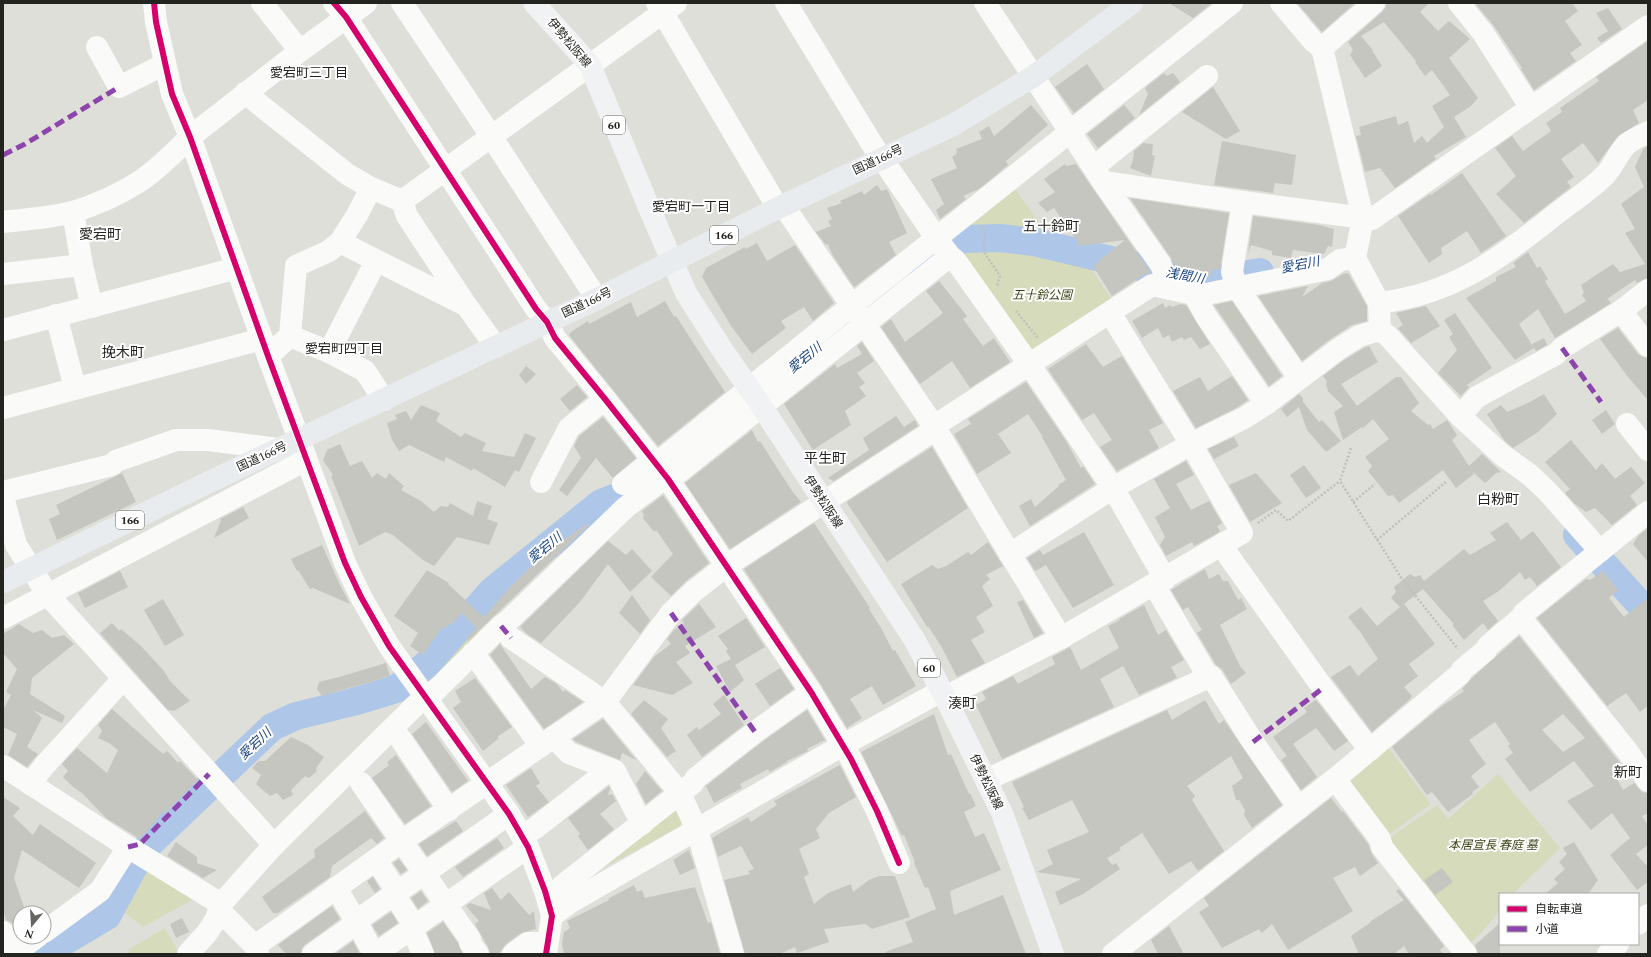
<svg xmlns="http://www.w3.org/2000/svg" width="1651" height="957" viewBox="0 0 1651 957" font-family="Spectral,'Noto Sans JP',serif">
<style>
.green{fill:#d6dbbc}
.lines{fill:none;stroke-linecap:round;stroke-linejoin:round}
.river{stroke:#aec6e8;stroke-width:28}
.building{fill:#c5c6c0;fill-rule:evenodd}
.path{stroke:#bfc0be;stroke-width:2.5;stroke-dasharray:2 2;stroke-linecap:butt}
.minor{stroke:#fafaf9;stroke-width:22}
.major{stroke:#f0f2f3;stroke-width:22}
.highway{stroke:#e9ecef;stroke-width:22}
.quiet{stroke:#8e44ad;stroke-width:5;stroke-dasharray:10 5;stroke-linecap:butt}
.cycleway-casing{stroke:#fff;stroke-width:8}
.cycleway{stroke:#d6006c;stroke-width:6}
.labels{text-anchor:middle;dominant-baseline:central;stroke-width:4;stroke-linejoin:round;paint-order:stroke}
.shield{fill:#fff;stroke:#656662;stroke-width:1}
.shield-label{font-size:11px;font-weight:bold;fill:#23241f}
.street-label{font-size:12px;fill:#23241f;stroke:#fff}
.park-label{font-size:12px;font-style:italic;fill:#3d4213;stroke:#fff}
.neighbourhood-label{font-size:13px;fill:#23241f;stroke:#fff}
.water-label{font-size:13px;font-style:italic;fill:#18427f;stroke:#fff}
.quarter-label{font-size:14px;fill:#23241f;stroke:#fff}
</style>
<rect width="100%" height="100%" fill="#dedfd8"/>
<g class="green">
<polygon points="1013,187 1065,257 1089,266 1113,301 1031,353 948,239"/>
<polygon points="468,624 482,638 435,684 426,670"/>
<polygon points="1386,745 1431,804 1387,836 1347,776"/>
<polygon points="1498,774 1560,848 1513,894 1500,894 1500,910 1482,932 1467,946 1385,841 1437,805 1448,819"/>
<polygon points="678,802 682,819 680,827 580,880"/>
<polygon points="146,870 195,898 143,927 120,909"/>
<polygon points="165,928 179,954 128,954 129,949"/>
</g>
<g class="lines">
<g class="river">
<polyline points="922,264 945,246 964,239 1000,238 1034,242 1204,282 1260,272"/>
<polyline points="1577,535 1648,613"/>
<polyline points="43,954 107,916 134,866 151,842 272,727 296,716 353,702 396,689 426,665 492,591 601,503 627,493 654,473"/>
</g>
</g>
<g class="building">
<polygon points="1169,3 1212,3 1193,18"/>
<polygon points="1297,3 1355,3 1322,32"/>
<polygon points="1386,3 1429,3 1420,12 1438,31 1449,21 1470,39 1449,58 1478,98 1471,106 1454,117 1466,137 1434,156 1436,159 1395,188 1380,168 1365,172 1356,136 1361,135 1359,127 1396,116 1398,125 1408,121 1414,143 1422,136 1427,143 1444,127 1432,106 1450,95 1432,70 1425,76 1415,62 1416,61 1384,22 1361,36 1372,49 1373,52 1382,66 1365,78 1350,55 1353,50 1348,42 1382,12 1386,7"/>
<polygon points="1475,3 1572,3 1578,11 1565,21 1582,45 1570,53 1576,61 1534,90 1521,69 1522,68 1494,26"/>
<polygon points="1608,8 1622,29 1601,43 1597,38 1608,31 1596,13"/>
<polygon points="1648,41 1648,100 1633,110 1639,123 1618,136 1598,163 1583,143 1561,159 1574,177 1567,182 1571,187 1524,223 1496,194 1516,176 1495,148 1512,136 1523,151 1551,131 1546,123 1562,112 1560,108 1599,81 1596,77"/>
<polygon points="1087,64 1104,89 1074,113 1055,87"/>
<polygon points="1164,73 1167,76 1173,73 1180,82 1139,115 1148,94 1145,88"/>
<polygon points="1213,87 1240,131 1226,139 1182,112"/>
<polygon points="1031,105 1048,125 1006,161 1008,165 979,189 963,196 966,199 940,219 936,210 944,204 931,179 957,168 952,157 957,153 956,149 982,139 979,132 989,126 994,136"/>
<polygon points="1124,105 1135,118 1098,148 1087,134"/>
<polygon points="1222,141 1296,155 1292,185 1275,183 1273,193 1214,185"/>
<polygon points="1143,143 1153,144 1152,155 1155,156 1151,176 1130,168 1133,160 1134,151"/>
<polygon points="1648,146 1648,278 1637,283 1635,280 1607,299 1611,303 1555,338 1538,309 1519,324 1534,348 1515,360 1466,298 1496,281 1496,277 1516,267 1513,263 1528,252 1537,268 1540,266 1548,279 1545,281 1565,314 1586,301 1582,295 1584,293 1581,285 1613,264 1620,272 1645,264 1625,233 1635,229 1621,204 1644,187 1635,167 1643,149"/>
<polygon points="1065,164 1066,166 1076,164 1151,273 1145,274 1112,296 1093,266 1125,240 1078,246 1077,241 1054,208 1047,212 1038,203 1055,192 1044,179"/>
<polygon points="1462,173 1506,236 1481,253 1467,231 1441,248 1442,254 1429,263 1398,216 1430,194 1431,195"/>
<polygon points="877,185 881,191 887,189 907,233 889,242 896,255 854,287 832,254 828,244 826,245 816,232 831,226 828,221 832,219 827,208 842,203 840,201 862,191 864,195"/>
<polygon points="1130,198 1229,213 1220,270 1212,269 1210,276 1177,271 1171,258"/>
<polygon points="1253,216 1319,225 1334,229 1332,247 1328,246 1324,254 1293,250 1291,258 1272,255 1272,251 1251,245 1248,254"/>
<polygon points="757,243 767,261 795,245 834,303 813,321 804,307 781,321 786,328 752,354 731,326 702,277 706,268 745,247 746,249"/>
<polygon points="1348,273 1367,306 1367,321 1352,325 1329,340 1302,361 1258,296 1308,286 1302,297 1322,283 1331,281 1343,274"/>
<polygon points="939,281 967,316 963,319 983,346 994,338 1010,362 970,388 952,361 920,384 881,327 891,319 905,342 943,313 926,291"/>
<polygon points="665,301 674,317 676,316 725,392 658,446 569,335 571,332 588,321 589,324 631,302 637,317"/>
<polygon points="1232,301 1282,376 1269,386 1214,305"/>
<polygon points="1163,303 1165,308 1170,305 1172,307 1181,304 1186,305 1210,344 1200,349 1191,337 1184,340 1182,337 1172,342 1169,335 1163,338 1158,328 1142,338 1132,321"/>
<polygon points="1426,306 1440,326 1411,343 1398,328 1403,325 1396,313"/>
<polygon points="1455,313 1492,368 1467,385 1469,387 1461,396 1438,373 1457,350 1449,337 1453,334 1444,320"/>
<polygon points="1618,328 1638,354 1643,357 1648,358 1648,400 1628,377 1600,339"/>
<polygon points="1544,338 1547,345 1536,351 1532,344"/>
<polygon points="862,342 874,361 857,373 865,383 859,387 866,396 845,411 851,425 813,450 784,404 835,364 837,368 862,354 857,346"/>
<polygon points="1086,344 1103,367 1122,356 1163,423 1149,430 1159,448 1117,471 1100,447 1112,440 1094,413 1082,420 1048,369"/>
<polygon points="1369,346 1378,362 1341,384 1357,406 1396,377 1401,377 1419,403 1411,411 1428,425 1430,424 1433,429 1447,420 1457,435 1452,440 1469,466 1482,454 1501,472 1496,473 1485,483 1471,470 1474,474 1456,488 1443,470 1399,503 1393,495 1388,496 1368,471 1372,466 1365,457 1389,439 1373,419 1363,428 1362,427 1343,440 1334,412 1343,406 1328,391 1326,384 1327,381 1323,376 1344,360 1364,348"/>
<polygon points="526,366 536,374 526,384 519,375"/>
<polygon points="1232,376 1248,400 1238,407 1196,428 1173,391 1200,377 1208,391"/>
<polygon points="1026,382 1066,441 1081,468 1083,466 1095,484 1030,526 1019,506 1031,499 1035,507 1059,486 1058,485 1066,480 1042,437 1043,437 1028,414 998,434 1011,453 977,474 954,434 971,424 968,419"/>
<polygon points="577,385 587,397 570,411 560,399"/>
<polygon points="1299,394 1303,398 1303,402 1319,422 1322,420 1341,441 1326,452 1307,430 1299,407 1287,417 1281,409"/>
<polygon points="1544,394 1557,414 1538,432 1513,448 1504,440 1487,414 1501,405 1507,412 1528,403"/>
<polygon points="421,405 440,413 436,421 461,437 465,433 486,443 482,451 514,457 525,433 536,438 519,472 515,470 505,487 473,468 472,471 446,457 444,462 409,445 399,451 392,440 387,423 397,419 395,415 406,411 411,420"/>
<polygon points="1606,410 1615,424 1602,434 1592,420"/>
<polygon points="896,416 904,427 915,420 918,426 834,481 828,478 869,450 863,438"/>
<polygon points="603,417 636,458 613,478 596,458 567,496 559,490 581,458 574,446 579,436"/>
<polygon points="752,430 758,442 760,441 792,491 801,502 730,549 685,483"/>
<polygon points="1234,437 1239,446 1214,459 1208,449"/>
<polygon points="1571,440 1596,470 1602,463 1615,479 1631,467 1645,483 1630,496 1637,505 1612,525 1595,508 1586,512 1575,504 1565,493 1570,489 1545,462"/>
<polygon points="340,444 350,466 362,461 372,478 377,473 386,479 389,473 404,486 401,490 421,501 434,512 441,506 448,507 450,503 473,516 477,501 492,506 487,519 498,523 489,545 457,537 434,566 423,560 393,535 385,532 359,546 331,476 333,475 323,460 327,450"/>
<polygon points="932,447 968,508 887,562 847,503 848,501"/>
<polygon points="1186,461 1194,475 1176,484 1191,510 1209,501 1222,523 1217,526 1220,531 1218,533 1194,546 1192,542 1166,556 1160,545 1165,537 1155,517 1170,508 1154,479"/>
<polygon points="1304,465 1321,488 1306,498 1290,475"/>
<polygon points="122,473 136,502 57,540 49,519 60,514 56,505"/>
<polygon points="1256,473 1282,503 1250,522 1229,485"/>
<polygon points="663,495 709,563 686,581 671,596 651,577 673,554 656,530 654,532 643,518 644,516 642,511"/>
<polygon points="243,507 249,518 214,538 221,520 220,519"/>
<polygon points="1507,522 1521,540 1533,531 1561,567 1537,586 1530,577 1525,580 1520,572 1499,591 1483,601 1498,621 1488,630 1483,623 1464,640 1453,626 1453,623 1423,589 1404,604 1435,644 1409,664 1418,676 1404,687 1412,696 1408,701 1372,732 1331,677 1350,665 1358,676 1378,659 1361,633 1348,617 1361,607 1377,626 1400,607 1391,598 1396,592 1394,587 1410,574 1415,577 1420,575 1424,581 1464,549 1470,555 1496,540 1490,533"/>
<polygon points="814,523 870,608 869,609 881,628 893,651 895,650 916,686 883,705 872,686 850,699 862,718 847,728 821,685 744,569"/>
<polygon points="586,524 588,526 468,641 466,639 476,628 462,613 451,625 449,624 444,629 442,627 423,655 410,646 418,633 394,616 427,570 449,583 448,584 484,617 509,588 542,556"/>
<polygon points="1648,528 1648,562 1633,544 1639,535"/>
<polygon points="1084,532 1114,585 1073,608 1046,565 1035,571 1027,558 1040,550 1043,555"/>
<polygon points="608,541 626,555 632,549 652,571 630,592 608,564 580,602 541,643 527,634 520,627"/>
<polygon points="988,542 1003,566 986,575 990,579 982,586 993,606 976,617 985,632 971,640 985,663 957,677 941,646 928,626 927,627 901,584 932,565 938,569 946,566 968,552 971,555"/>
<polygon points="322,545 339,583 350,604 313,588 310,589 298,570 297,571 291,559"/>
<polygon points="1205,569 1209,579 1219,574 1223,581 1228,581 1238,600 1241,598 1247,609 1220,625 1240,666 1246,673 1231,684 1222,669 1216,665 1197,633 1202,630 1188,607 1183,610 1171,590"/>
<polygon points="120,571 128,587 85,608 78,593"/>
<polygon points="1603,571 1618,590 1609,598 1624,617 1648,598 1648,706 1640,712 1626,693 1607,706 1537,618 1586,579 1590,580"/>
<polygon points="632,595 650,620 640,634 619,613"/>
<polygon points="163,599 184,635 165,646 144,610"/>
<polygon points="1023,600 1043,633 1034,638 1017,602"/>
<polygon points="699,604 716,627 685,646 690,653 676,662 693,683 672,695 633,685 654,657 671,644 667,639 674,630 684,623 682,620"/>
<polygon points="1144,605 1158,635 1166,630 1184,660 1171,667 1177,678 1139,695 1123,666 1100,679 1114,707 1002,759 976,705 986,699 982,692 1013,676 1018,684 1055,664 1052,657 1070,647 1081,670 1119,648 1108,626 1120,620 1119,619"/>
<polygon points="746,618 765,647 735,665 744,680 730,692 716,666 731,659 726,651 728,649 718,636"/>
<polygon points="112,623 119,631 121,629 141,646 164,671 170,681 190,701 174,711 168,710 100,633"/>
<polygon points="19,624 33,633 42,630 52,638 64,635 74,644 32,678 30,694 65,716 62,723 33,710 42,718 27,747 38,754 27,767 8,755 17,734 3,727 3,710 11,695 6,692 17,669 3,653 3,634"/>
<path d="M 1519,636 L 1620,763 L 1611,768 L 1623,790 L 1634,783 L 1642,792 L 1648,793 L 1648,813 L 1642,816 L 1648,825 L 1648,845 L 1636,854 L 1648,867 L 1648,882 L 1637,890 L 1610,855 L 1630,838 L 1612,813 L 1591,830 L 1567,801 L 1594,786 L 1574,761 L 1530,792 L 1505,759 L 1513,753 L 1508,746 L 1510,744 L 1495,722 L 1469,740 L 1486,764 L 1471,776 L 1479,787 L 1472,792 L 1473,794 L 1448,812 L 1432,792 L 1427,795 L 1392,747 L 1442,706 L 1464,691 L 1462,689 L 1472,678 ZM 1563,714 L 1585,738 L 1563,752 L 1542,730 Z"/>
<polygon points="500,644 531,689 545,677 557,684 563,692 565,690 583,702 544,729 490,655"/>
<polygon points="386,663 390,676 322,696 317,689 319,682 339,677"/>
<polygon points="780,668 794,689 770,706 755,684"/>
<polygon points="475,678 512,727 497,737 499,738 483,751 453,708 461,702 455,691"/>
<polygon points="724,695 744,725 702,757 687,735 697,727 699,730 721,714 713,704"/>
<polygon points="644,700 668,719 661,728 676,751 667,757 631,714"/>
<polygon points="1205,700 1219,724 1224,720 1282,805 1252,828 1244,815 1245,810 1239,800 1236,800 1232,786 1243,778 1231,756 1187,786 1195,796 1192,800 1224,851 1198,871 1191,861 1169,874 1142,833 1119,848 1121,850 1107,858 1112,865 1116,863 1120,869 1083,894 1060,905 1055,892 1081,879 1037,872 1053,864 1047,850 1089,832 1072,800 1029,820 1022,808 1024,807 1012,782 1167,710 1172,720"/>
<polygon points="1316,700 1348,741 1334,751 1316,728 1293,744 1317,777 1301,790 1281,760 1287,756 1273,737 1307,712 1304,708"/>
<polygon points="112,709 163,754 167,751 178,763 180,761 198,780 165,813 163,812 140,839 106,818 82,793 72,786 63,777 68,771 62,764 77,748 107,773 118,750 109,743 98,738 102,731 98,725"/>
<polygon points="807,710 825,740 807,749 808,751 787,761 787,762 770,772 768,769 740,784 742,788 714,803 706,786 762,742"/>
<polygon points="934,714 948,755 951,754 969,794 970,793 976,806 964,812 975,837 984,833 1001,870 950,891 954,915 1003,895 1026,954 886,954 885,952 913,942 905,922 936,909 928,887 925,888 914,863 915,862 904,835 902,836 861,752"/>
<polygon points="603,719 636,760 622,753 620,760 576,742 573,739"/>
<polygon points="426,722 468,781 452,792 412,734"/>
<polygon points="291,737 308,745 324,757 316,768 317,771 309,778 305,776 291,790 293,795 283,800 277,793 270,796 256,784 261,775 252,768 259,761 265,761"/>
<polygon points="396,755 431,806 405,824 372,778 389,765 387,762"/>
<polygon points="840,765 856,797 829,813 816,829 820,838 799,849 809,874 804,877 814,904 828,893 851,884 853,892 869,880 879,876 895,876 910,917 872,929 865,924 824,929 829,942 797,953 795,947 780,954 745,954 724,880 750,874 748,871 754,869 741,846 718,857 712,838 748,817 751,822 777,805 774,801"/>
<polygon points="531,768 540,783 536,786 549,802 528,817 506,785"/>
<polygon points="645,771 662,791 646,804 636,784"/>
<polygon points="609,786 610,788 608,795 612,794 616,801 600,814 614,829 588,850 578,836 580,834 568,818"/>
<polygon points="3,797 20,808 13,816 33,835 40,824 96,863 79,888 22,850 14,878 26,913 20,913 20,934 17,936 12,923 6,920 3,911"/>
<polygon points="1331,798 1342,812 1343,811 1368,844 1372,854 1378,863 1360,876 1355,867 1333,878 1353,911 1288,950 1272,924 1262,933 1259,929 1222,948 1199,912 1209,906 1204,898"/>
<polygon points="365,811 384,838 377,844 371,838 332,866 330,877 278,913 273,913 262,897 315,857 314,850"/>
<polygon points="456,821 463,831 427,856 419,844"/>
<polygon points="497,838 504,848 463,877 455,867"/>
<polygon points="176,842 197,857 197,863 217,870 203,878 167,856"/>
<polygon points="1574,842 1598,880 1588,894 1545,894 1558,883 1554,879 1565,869 1559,862 1567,854 1563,848"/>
<polygon points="689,850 695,868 680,875 673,860"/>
<polygon points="399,859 407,870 401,874 393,863"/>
<polygon points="1442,868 1453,882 1435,895 1424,880"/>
<polygon points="373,877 380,889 375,893 367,881"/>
<polygon points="634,885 637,892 642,890 645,898 695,887 708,923 711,922 720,954 564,954 562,944 564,932 570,928 567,921 609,900 608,899 617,894"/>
<polygon points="492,888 501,900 509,892 529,915 534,911 536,929 521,933 506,944 501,951 497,954 490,954 488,947 475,924 479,921 466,906 470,903 491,910 484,893"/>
<polygon points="1399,889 1444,946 1440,950 1443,954 1409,954 1404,946 1394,954 1359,954 1351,936 1371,922 1371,921 1404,900 1396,891"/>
<polygon points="421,891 428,901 418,909 411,898"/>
<polygon points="332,906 340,919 306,944 302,948 301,954 286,954 278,945"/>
<polygon points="391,912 398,923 379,936 372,925"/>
<polygon points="182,918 189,932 176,938 170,924"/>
<polygon points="443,922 458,943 463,954 435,954 427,933"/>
<polygon points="1500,923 1500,954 1478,954 1475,945"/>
<polygon points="1169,926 1184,954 1158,954 1151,940"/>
<polygon points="353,941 360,954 335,954"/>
</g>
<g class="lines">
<g class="path">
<polyline points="981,226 985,231 984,252 1000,276 997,286"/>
<polyline points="1016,311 1038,338"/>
<polyline points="1351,448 1340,481 1402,579 1458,649"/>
<polyline points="1353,502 1375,484"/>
<polyline points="1258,523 1276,510 1288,521 1340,481"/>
<polyline points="1377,540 1447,481"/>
</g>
<g class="minor">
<polyline points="154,3 156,22 172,94 190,137 268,356 345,563 361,597 389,646 509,814 528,847 545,891 552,916 546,954"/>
<polyline points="262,3 300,51"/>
<polyline points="334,3 346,17 536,309 547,322 555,338 605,399 668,479 811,692 851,759 877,811 899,863"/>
<polyline points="402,3 491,136 597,299"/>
<polyline points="657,3 778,208"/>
<polyline points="786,3 872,144 937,239 950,256 956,261 1029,364 1113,488 1165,579"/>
<polyline points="985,3 1103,182 1161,265 1170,289"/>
<polyline points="1281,3 1313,41 1322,48 1363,218 1355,258 1379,303 1380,330"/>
<polyline points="1459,3 1483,33 1531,108"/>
<polyline points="97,47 119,87 165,64"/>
<polyline points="1322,48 1374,3"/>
<polyline points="245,93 347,174 371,188 402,201 407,216 466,305 496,347"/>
<polyline points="1094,167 1207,76"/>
<polyline points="1103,182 1243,202 1372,219 1648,26"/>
<polyline points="402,201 676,3"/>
<polyline points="1243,202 1232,272 1237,287 1299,378"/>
<polyline points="783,205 936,429 987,516 1061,638"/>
<path d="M 3,222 C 26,219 50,218 73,212 C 95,205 118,195 137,183 C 154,173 176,151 190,137 L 300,51 L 366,3"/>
<polyline points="340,242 357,215 371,188"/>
<polyline points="376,261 329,352 365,371 384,400"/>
<polyline points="82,265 92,307"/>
<polyline points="3,274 82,265 73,212"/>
<polyline points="1194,294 1206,316 1266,404"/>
<path d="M 1379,303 C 1453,294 1500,259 1556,214 C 1571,202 1593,188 1606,174 C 1614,165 1618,153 1627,144 C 1633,139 1642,136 1648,132"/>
<polyline points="1621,311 1648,346"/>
<polyline points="56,315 75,388"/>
<polyline points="3,330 237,268"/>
<polyline points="1380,330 1388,336 1460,416 1501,454 1530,475 1548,492 1600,551"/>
<polyline points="290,336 329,352"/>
<polyline points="268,356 290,336 296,266 329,251 340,242 465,305"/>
<polyline points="3,408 262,339"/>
<polyline points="1460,416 1477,397 1556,354 1562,348 1621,311 1648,290"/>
<polyline points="1627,424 1648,450"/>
<polyline points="934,426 1152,285 1194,294 1206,294 1328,269 1340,260 1355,258"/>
<polyline points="656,464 851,306 1232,3"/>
<polyline points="541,482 569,428 605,399"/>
<polyline points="623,484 653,460"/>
<polyline points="3,492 112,465 116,461 176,440 208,440 279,449"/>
<polyline points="3,497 16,545 48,595 274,845"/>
<polyline points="1224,543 1228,555 1323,688 1370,750"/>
<polyline points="1010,554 1113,488 1191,444 1244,418 1266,404 1337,350 1359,336 1380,330"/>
<polyline points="1154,585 1209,678"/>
<polyline points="3,618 306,460"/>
<polyline points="1521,618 1628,752 1648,781"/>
<polyline points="511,638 605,702 680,793 697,830 733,954"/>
<polyline points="473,653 541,746"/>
<polyline points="945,697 1061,638 1242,533 1191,444 1110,313"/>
<polyline points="427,699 501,626 508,621 626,507 658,483 679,472 950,256"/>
<polyline points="553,737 569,753 615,771 642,824"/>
<polyline points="400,738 449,810"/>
<polyline points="3,766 128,847 221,904"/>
<polyline points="1335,779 1380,839 1382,847 1466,954"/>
<polyline points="986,780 1211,676 1253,742 1299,808"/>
<polyline points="361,783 470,939 470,943 478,954"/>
<polyline points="30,784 44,766 123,679"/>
<polyline points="521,835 534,829 610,769"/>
<polyline points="376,860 398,893"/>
<polyline points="336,888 356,921 374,954"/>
<polyline points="395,896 414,925"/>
<polyline points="219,910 255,946 258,954"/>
<polyline points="552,916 571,902 843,745 941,691"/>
<polyline points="552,916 562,886 680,793 693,783 696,778 755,732 811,692"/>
<polyline points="356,921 509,814"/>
<polyline points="1638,924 1648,915"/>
<polyline points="411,927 423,954"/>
<polyline points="3,932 10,954"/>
<polyline points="44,932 100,891 128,847"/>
<polyline points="255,946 402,841 605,702 671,613 694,591 726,566 936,429"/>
<polyline points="14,954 37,937"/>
<polyline points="188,954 207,933 216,919 221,904 274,845 425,696"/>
<polyline points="313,954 351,927"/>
<polyline points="375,954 528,847"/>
<polyline points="513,954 528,943 548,943"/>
<polyline points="1113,954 1335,779 1460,674 1462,670 1486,650 1488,646 1521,618 1524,613 1648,512"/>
<polyline points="1608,954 1618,944"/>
</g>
<polyline class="major" points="534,3 590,65 650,210 686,293 721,348 762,407 914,639 945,697 1002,813 1053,954"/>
<polyline class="highway" points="3,582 257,459 597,299 778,208 953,125 1034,76 1132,3"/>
<g class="quiet">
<polyline points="3,155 25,144 119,87"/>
<polyline points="1562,348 1601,402"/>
<polyline points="671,613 755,732"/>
<polyline points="501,626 511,638"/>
<polyline points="1253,742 1323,688"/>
<polyline points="128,847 140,844 209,774"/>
</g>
<g class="cycleway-casing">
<g id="cycleway">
<polyline points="154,3 156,22 172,94 190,137 268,356 345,563 361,597 389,646 509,814 528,847 545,891 552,916 546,954"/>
<polyline points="334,3 346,17 536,309 547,322 555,338 605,399 668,479 811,692 851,759 877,811 899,863"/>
</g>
</g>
<use href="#cycleway" class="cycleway"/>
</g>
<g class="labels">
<g class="shield">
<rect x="603" y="116" width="22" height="18" rx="3"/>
<rect x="710" y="226" width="28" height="18" rx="3"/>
<rect x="116" y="511" width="28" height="18" rx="3"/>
<rect x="918" y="659" width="22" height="18" rx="3"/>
</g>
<g class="shield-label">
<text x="614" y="125">60</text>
<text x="724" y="235">166</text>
<text x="130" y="520">166</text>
<text x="929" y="668">60</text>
</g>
<g class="street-label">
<text transform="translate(569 43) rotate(50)">伊勢松阪線</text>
<text transform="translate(878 160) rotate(-25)">国道166号</text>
<text transform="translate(587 303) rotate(-25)">国道166号</text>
<text transform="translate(262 457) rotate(-25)">国道166号</text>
<text transform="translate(823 502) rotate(57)">伊勢松阪線</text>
<text transform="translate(986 782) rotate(64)">伊勢松阪線</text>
</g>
<g class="park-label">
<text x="1042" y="295">五十鈴公園</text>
<text x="1493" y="845">本居宣長 春庭 墓</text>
</g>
<g class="neighbourhood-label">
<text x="309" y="73">愛宕町三丁目</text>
<text x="691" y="207">愛宕町一丁目</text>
<text x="344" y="349">愛宕町四丁目</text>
</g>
<g class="water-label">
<text transform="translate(1300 265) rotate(-11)">愛宕川</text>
<text transform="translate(1185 276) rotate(10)">浅間川</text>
<text transform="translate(805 358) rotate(-39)">愛宕川</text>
<text transform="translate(545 548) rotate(-39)">愛宕川</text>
<text transform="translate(255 744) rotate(-43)">愛宕川</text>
</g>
<g class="quarter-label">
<text x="1051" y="226">五十鈴町</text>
<text x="100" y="234">愛宕町</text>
<text x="123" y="352">挽木町</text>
<text x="825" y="458">平生町</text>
<text x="1498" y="499">白粉町</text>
<text x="962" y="703">湊町</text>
<text x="1628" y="772">新町</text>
</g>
</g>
<rect width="1651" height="957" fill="none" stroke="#23241f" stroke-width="8"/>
<rect x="1499" y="893" width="140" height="52" fill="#ffffff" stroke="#a7a7a5"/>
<rect x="1507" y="906" width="20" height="6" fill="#d6006c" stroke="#a7a7a5"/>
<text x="1535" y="913" font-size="12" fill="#23241f">自転車道</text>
<rect x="1507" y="926" width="20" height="6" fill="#8e44ad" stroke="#a7a7a5"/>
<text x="1535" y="933" font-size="12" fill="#23241f">小道</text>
<g transform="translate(32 925) rotate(198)"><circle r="19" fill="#ffffff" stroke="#a7a7a5"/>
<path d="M0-3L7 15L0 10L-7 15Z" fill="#646560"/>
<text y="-6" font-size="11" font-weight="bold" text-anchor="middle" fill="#23241f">N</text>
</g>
</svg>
